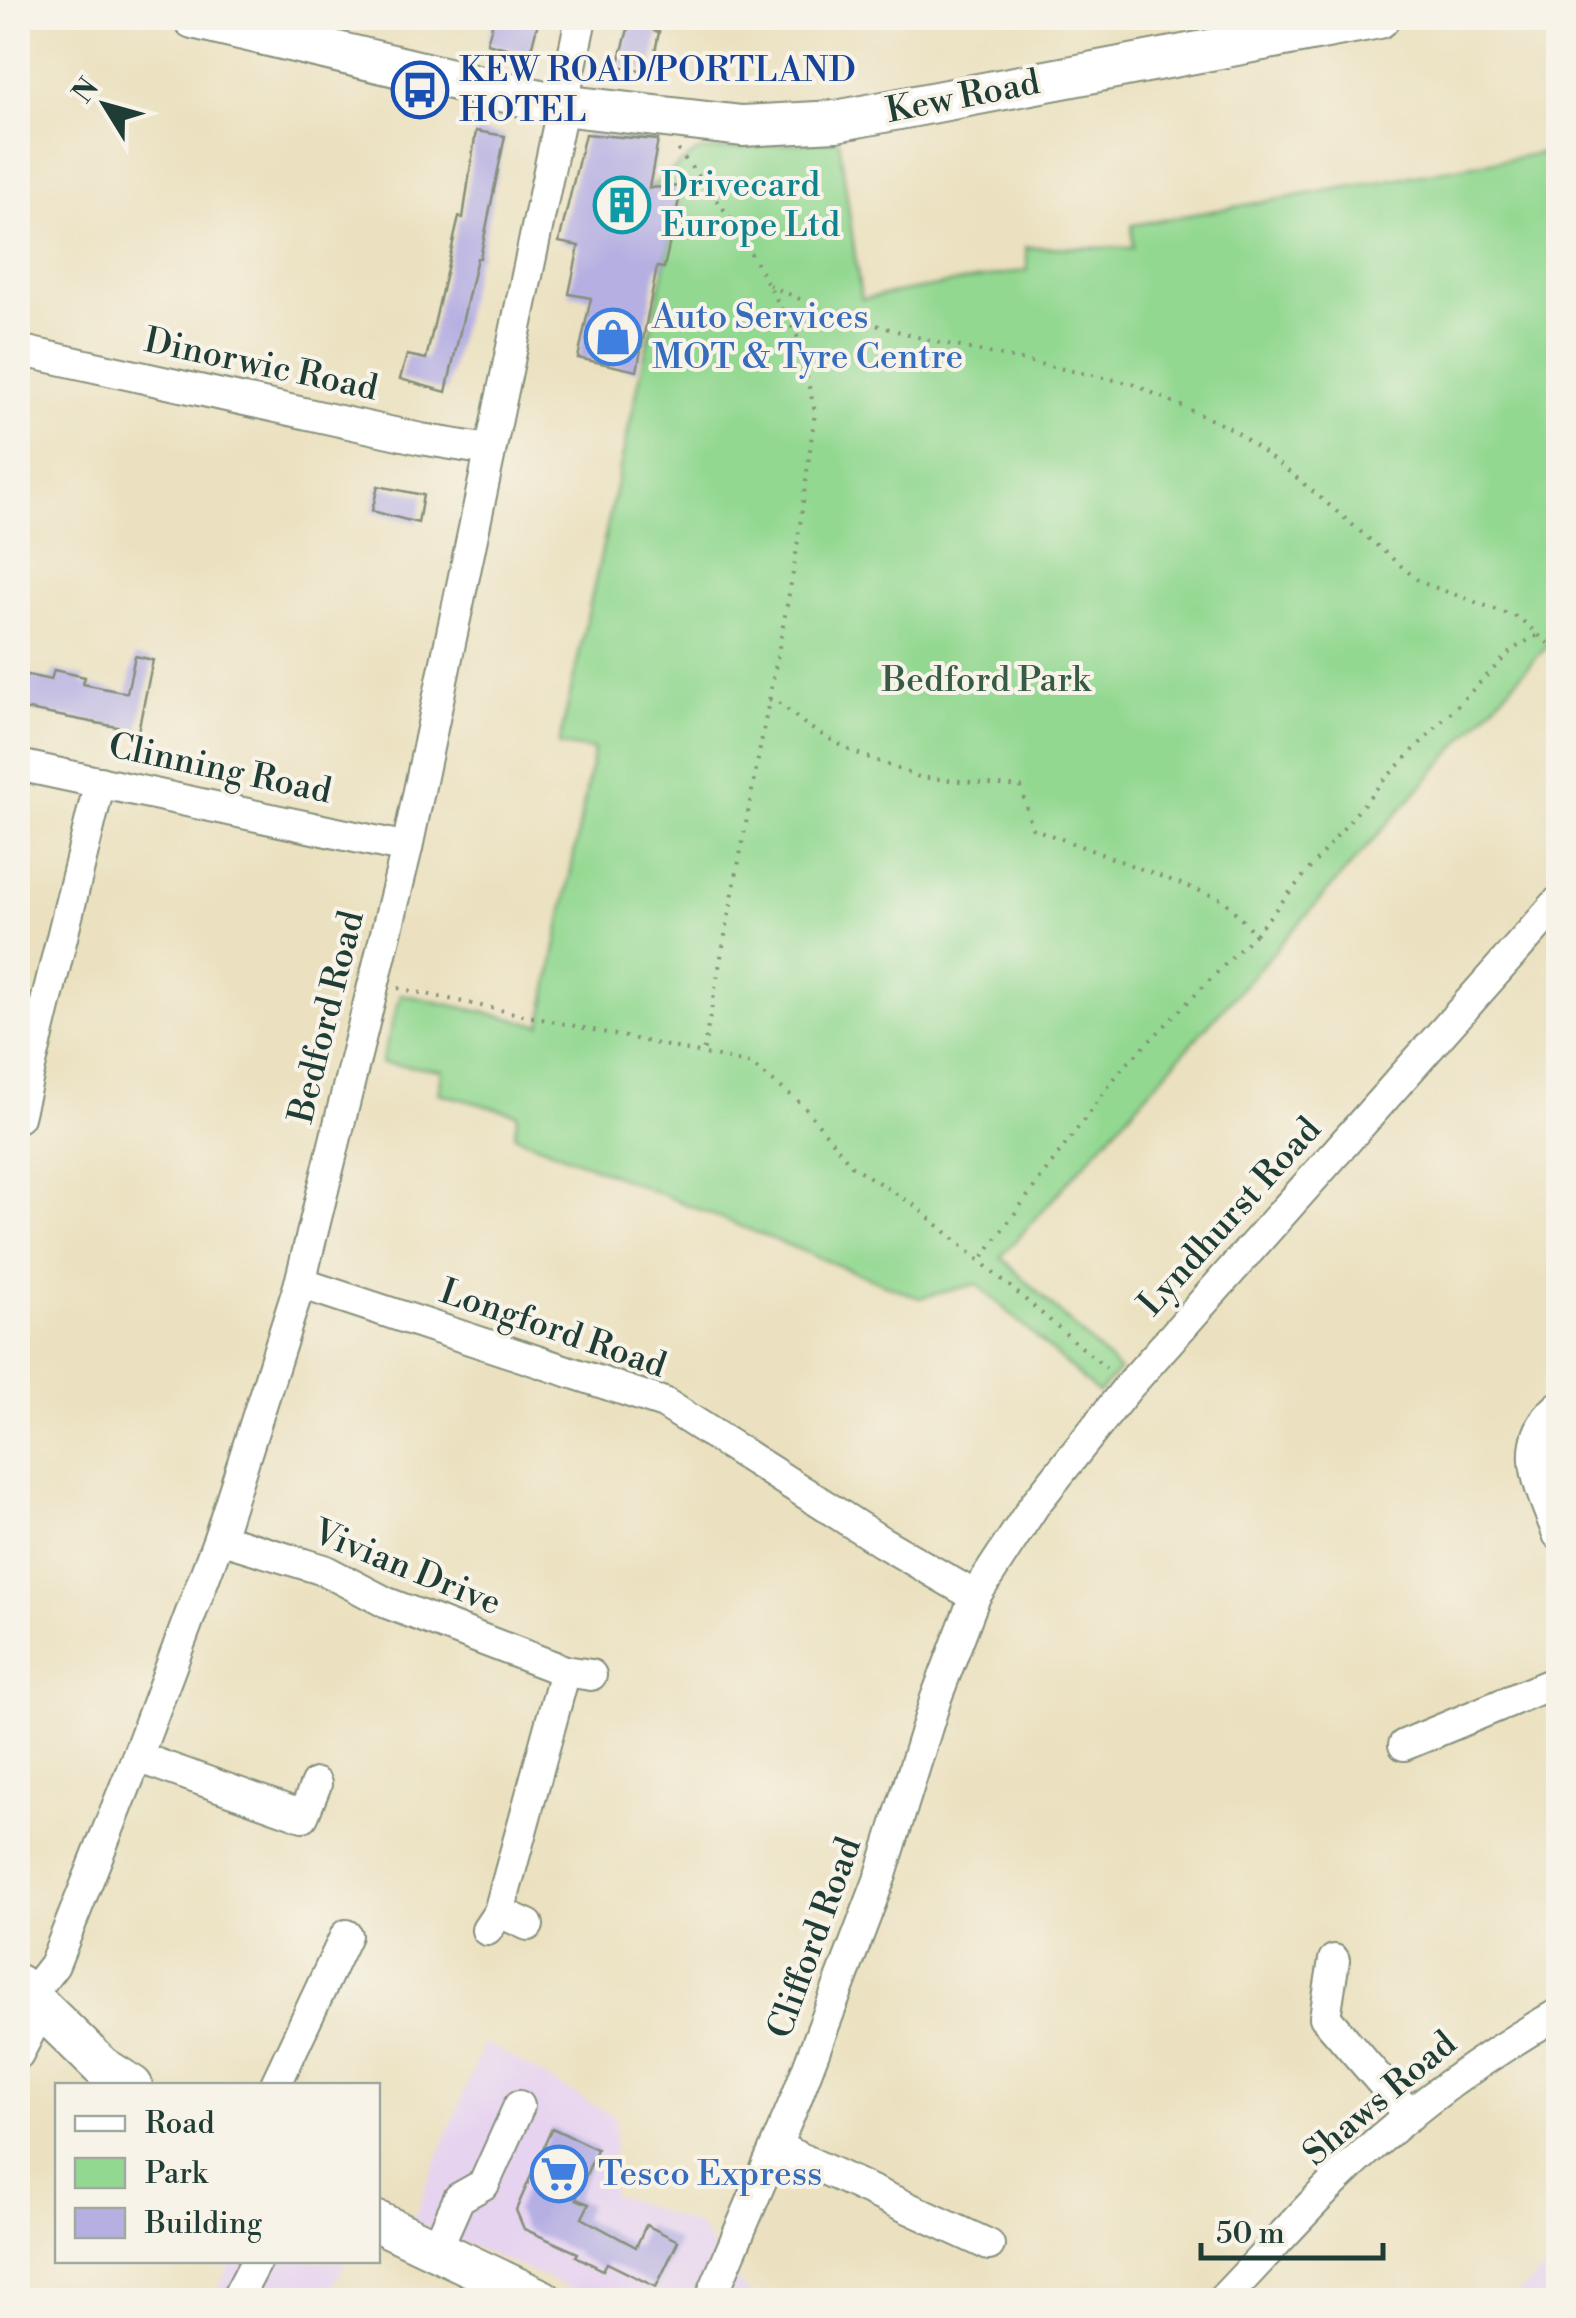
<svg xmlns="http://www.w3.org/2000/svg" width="1576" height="2318" viewBox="0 0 1576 2318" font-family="'Libre Bodoni',serif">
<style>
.built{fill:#e6d3f0}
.green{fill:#93d891;stroke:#598a62;stroke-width:2.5}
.building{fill:#b5afe2}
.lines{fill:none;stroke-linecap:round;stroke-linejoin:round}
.minor-casing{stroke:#858f7a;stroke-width:34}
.major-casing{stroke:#858f7a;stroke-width:44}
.path{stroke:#858f7a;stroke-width:4;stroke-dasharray:2.5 8;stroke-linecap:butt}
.minor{stroke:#fff;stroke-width:30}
.major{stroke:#fff;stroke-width:40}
.labels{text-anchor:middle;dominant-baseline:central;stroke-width:8;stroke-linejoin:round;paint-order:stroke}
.transit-label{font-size:35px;fill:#164399;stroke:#f7f3e8;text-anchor:start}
.street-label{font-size:35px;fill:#1f3d34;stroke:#f7f3e8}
.culture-label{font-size:35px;fill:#0d838f;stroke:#f7f3e8;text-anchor:start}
.shop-label{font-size:35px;fill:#366cbe;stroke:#f7f3e8;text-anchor:start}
.park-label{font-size:35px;fill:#365c47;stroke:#f7f3e8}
</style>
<rect width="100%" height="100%" fill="#f7f3e8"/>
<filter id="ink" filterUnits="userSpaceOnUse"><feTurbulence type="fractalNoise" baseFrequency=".01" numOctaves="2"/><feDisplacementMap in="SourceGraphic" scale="20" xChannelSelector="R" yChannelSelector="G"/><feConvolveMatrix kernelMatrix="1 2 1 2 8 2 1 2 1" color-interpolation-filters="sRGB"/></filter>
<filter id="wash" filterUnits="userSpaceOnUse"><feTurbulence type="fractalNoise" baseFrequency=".0048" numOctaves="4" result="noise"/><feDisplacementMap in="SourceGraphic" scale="40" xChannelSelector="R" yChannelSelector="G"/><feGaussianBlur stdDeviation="2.25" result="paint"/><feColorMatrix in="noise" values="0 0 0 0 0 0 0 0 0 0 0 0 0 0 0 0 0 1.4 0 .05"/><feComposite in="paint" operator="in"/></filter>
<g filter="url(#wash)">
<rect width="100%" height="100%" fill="#ebe1c0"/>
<g class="built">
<polygon points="484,2042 616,2118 612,2194 698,2226 743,2288 758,2300 596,2300 413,2221"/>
<polygon points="1558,2259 1558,2300 1510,2300"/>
<polygon points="232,2261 346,2261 326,2300 212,2300"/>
</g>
<polygon class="green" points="839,140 861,299 1028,270 1026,247 1133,248 1132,225 1547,152 1558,220 1558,633 1001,1257 1119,1370 1098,1393 977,1284 919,1298 514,1135 518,1114 439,1093 442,1070 381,1063 401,994 541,1025 594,750 559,745 682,187 649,188 698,151"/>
<g id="blocks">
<g class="building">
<polygon points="494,18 539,18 530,54 487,43"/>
<polygon points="631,18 656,18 654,31 659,32 651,72 618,66"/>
<polygon points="476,131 505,136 480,258 477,258 446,392 400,379 407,355 426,359 459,217 463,218"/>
<polygon points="585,134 658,140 649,188 682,186 664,268 657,267 637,371 578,358 591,298 569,294 579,246 559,242"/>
<polygon points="378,486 423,495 418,523 372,511"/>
<polygon points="135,656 153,660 138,731 18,708 18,673 51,680 54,670 85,677 83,684 127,693"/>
<polygon points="552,2128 597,2149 576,2199 589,2204 582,2218 636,2247 646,2225 678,2241 656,2287 607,2263 603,2270 576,2256 578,2253 524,2229 516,2210"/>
</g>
</g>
</g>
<g filter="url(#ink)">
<use href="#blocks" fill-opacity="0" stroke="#858f7a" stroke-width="2.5"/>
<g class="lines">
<g class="minor-casing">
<g id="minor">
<polyline points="18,350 421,439 488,450"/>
<polyline points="18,765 407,848"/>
<polyline points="18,1117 100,782"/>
<polyline points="300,1283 664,1403 882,1542 975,1596"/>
<path d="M 1558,1407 C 1515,1445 1542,1490 1558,1534"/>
<polyline points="219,1538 324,1570 387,1603 565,1671 591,1675"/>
<polyline points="1404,1745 1558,1681"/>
<polyline points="137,1757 303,1816 316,1784"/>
<polyline points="499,1912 528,1925"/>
<polyline points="487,1930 499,1912 565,1671"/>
<polyline points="1334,1960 1325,2017 1410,2115"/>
<polyline points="29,1997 54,1965 137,1757 219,1538 300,1283 407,848 581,18"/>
<polyline points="18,2054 41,2010"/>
<polyline points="275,2086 346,1935"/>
<polyline points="776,2147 989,2245"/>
<polyline points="436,2250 459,2198 484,2184 519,2106"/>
<polyline points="236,2300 257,2260"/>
<polyline points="710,2300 796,2099 881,1875 936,1698 975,1596 1035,1504 1128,1387 1558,902"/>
<path d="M 1222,2300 C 1261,2260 1298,2217 1338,2178 C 1403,2115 1479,2059 1558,2014"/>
</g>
</g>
<g class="major-casing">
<g id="major">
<polyline points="193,18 561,105 742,126 836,121 1379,18"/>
<polyline points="18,1985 102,2067 132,2086"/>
<polyline points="378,2222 542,2300"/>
</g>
</g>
<g class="path">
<polyline points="678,150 732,220 797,336 815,412 795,562 703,1053"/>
<polyline points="769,285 824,310 928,340 1133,384 1234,430 1297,478 1420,582 1519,618 1558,652"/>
<polyline points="769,699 777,701 807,726 849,750 919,777 1021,787 1032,828 1224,900 1255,934 1120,1071 981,1259"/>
<polyline points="1255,934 1382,782 1513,649 1538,635"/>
<polyline points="398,988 751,1064 803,1105 852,1166 914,1205 1106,1368"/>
</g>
<use href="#minor" class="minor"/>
<use href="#major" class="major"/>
</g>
</g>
<defs>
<g id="bus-ring" transform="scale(2.875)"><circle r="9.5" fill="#f7f3e8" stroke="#1a4fb4" stroke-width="1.5"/><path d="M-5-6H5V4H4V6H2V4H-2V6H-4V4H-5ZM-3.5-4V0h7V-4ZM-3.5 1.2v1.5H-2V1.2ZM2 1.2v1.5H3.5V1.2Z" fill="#1a4fb4"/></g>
<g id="building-ring" transform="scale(2.875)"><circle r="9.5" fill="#f7f3e8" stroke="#0f9aa8" stroke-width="1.5"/><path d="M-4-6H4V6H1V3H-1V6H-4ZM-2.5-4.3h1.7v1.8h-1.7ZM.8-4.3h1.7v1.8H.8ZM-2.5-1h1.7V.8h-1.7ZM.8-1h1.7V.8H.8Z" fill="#0f9aa8"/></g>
<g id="shop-ring" transform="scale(2.875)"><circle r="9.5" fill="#f7f3e8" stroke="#3f7fe0" stroke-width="1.5"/><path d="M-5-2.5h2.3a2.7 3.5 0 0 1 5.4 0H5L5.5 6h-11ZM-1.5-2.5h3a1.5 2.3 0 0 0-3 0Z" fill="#3f7fe0"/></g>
<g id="supermarket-ring" transform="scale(2.875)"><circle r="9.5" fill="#f7f3e8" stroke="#3f7fe0" stroke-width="1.5"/><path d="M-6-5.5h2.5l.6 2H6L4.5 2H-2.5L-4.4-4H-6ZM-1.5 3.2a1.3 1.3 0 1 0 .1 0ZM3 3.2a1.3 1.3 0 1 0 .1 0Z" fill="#3f7fe0"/></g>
</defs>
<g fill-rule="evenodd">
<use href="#bus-ring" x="420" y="90"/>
<use href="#building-ring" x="622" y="205"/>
<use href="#shop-ring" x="613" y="337"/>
<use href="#supermarket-ring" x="559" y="2174"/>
</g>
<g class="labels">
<g class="transit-label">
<text x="459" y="70">KEW ROAD/PORTLAND<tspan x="459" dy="40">HOTEL</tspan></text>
</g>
<g class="street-label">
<text transform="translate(963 97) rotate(-11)">Kew Road</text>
<text transform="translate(261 365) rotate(12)">Dinorwic Road</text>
<text transform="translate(220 769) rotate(12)">Clinning Road</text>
<text transform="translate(327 1017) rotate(-76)">Bedford Road</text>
<text transform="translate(1230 1217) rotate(-48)">Lyndhurst Road</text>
<text transform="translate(553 1329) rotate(19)">Longford Road</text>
<text transform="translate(407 1568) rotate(22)">Vivian Drive</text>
<text transform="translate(815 1938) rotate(-70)">Clifford Road</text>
<text transform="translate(1380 2099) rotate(-40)">Shaws Road</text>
</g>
<g class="culture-label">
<text x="661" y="185">Drivecard<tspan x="661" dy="40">Europe Ltd</tspan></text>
</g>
<g class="shop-label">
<text x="652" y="317">Auto Services<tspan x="652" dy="40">MOT &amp; Tyre Centre</tspan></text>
<text x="598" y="2174">Tesco Express</text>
</g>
<g class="park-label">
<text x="986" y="680">Bedford Park</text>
</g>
</g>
<rect width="1576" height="2318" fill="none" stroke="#f7f3e8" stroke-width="60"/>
<rect x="55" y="2083" width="325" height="180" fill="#f7f3e8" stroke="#a1aaa0" stroke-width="2.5"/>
<rect x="75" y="2116" width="50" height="15" fill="#ffffff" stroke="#a1aaa0" stroke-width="2.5"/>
<text x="145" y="2133" font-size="30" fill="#1f3d34">Road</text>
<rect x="75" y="2158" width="50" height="30" fill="#93d891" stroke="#a1aaa0" stroke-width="2.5"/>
<text x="145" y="2183" font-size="30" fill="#1f3d34">Park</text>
<rect x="75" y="2208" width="50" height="30" fill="#b5afe2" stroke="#a1aaa0" stroke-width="2.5"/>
<text x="145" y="2233" font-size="30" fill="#1f3d34">Building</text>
<g transform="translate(105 105) rotate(307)" stroke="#f7f3e8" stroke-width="8" paint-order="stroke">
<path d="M0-8L18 38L0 25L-18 38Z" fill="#1f3d34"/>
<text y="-15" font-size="28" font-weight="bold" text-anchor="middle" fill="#1f3d34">N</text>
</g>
<path d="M1201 2243v15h182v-15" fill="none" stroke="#1f3d34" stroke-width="5"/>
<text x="1216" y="2243" font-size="30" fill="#1f3d34" stroke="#f7f3e8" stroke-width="8" paint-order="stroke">50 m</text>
</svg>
